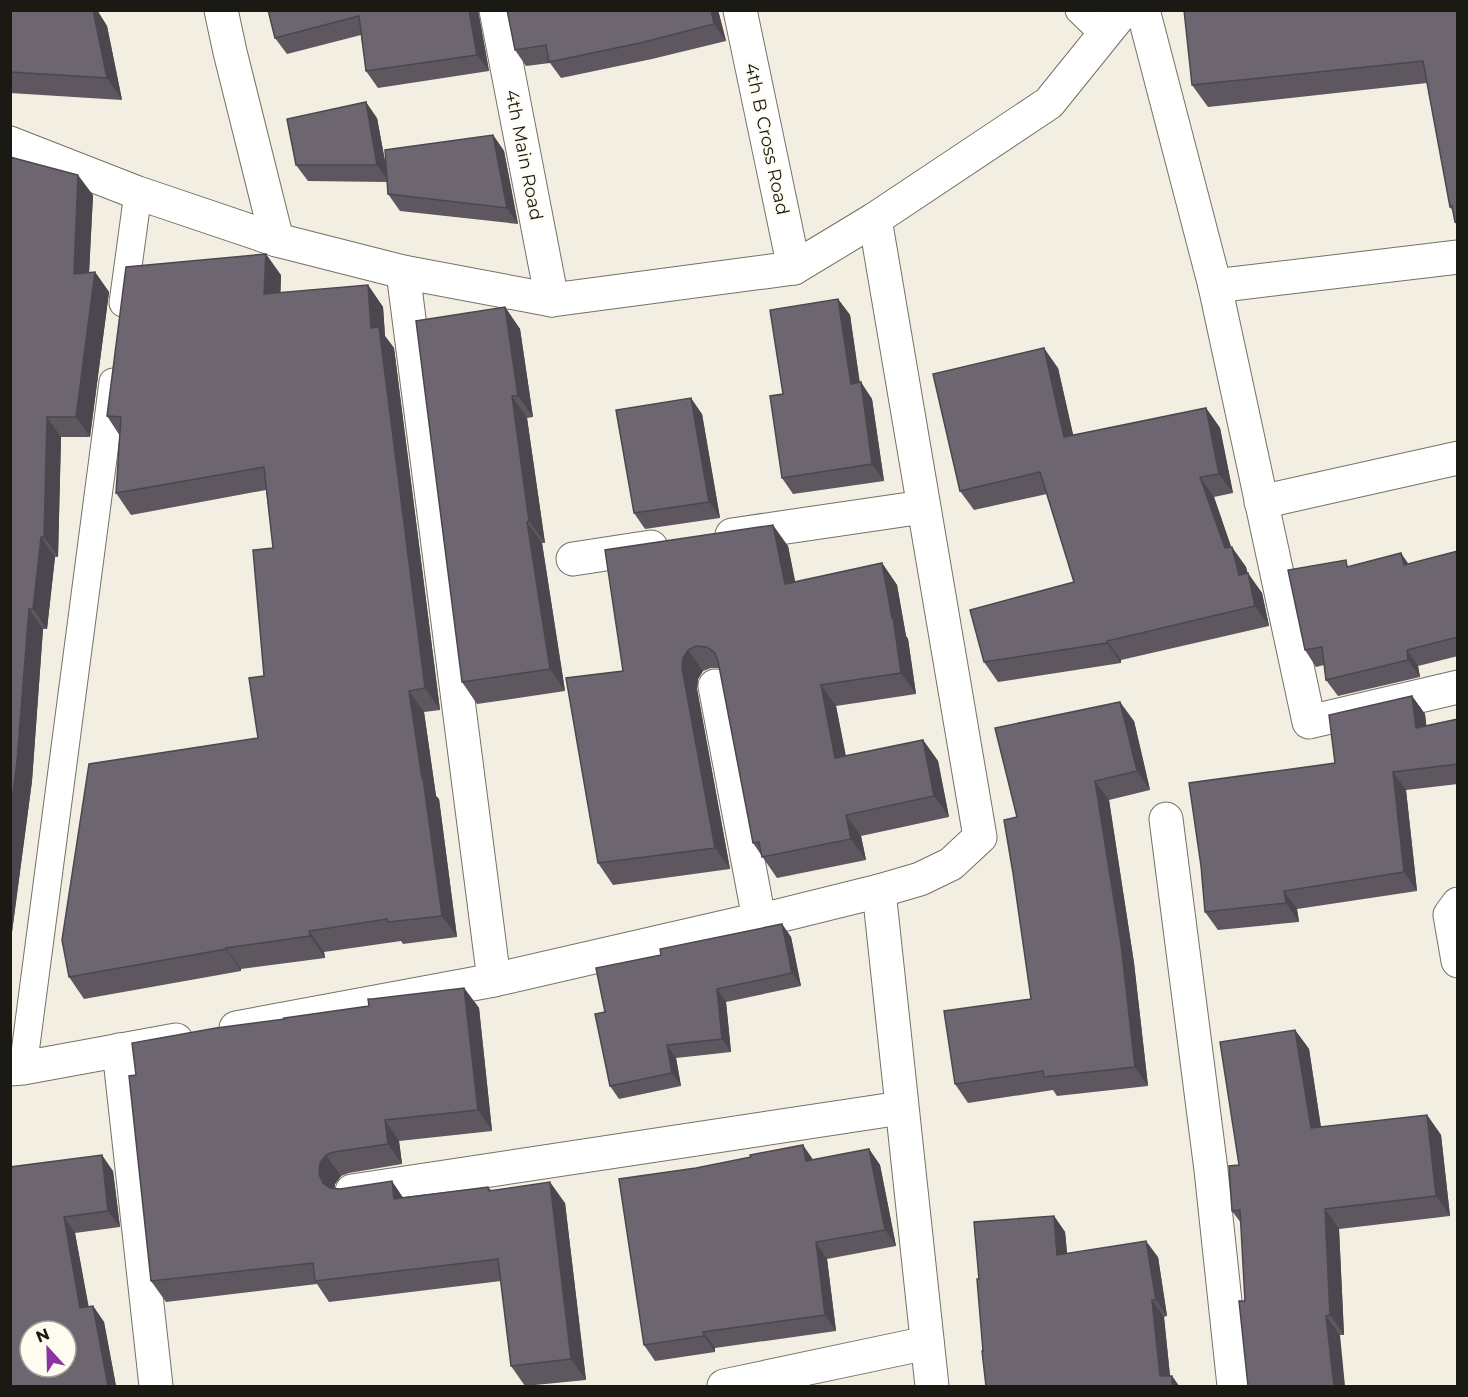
<svg xmlns="http://www.w3.org/2000/svg" width="1468" height="1397" viewBox="0 0 1468 1397" font-family="Montserrat,sans-serif">
<style>
.lines{fill:none;stroke-linecap:round;stroke-linejoin:round}
.service-casing{stroke:#747166;stroke-width:29}
.minor-casing{stroke:#747166;stroke-width:35}
.tertiary-casing{stroke:#747166;stroke-width:35}
.service{stroke:#fff;stroke-width:27}
.minor{stroke:#fff;stroke-width:33}
.tertiary{stroke:#fff;stroke-width:33}
.wall{fill:#5e575f}
.shaded-wall{fill:#4c474e}
.building{fill:#6d656f;stroke:#4c474e;stroke-width:1.5;fill-rule:evenodd}
.labels{text-anchor:middle;dominant-baseline:central;stroke-width:4.5;stroke-linejoin:round;paint-order:stroke}
.street-label{font-size:18px;fill:#1a1914;stroke:#fefcf1}
</style>
<rect width="100%" height="100%" fill="#f2eee2"/>
<g class="lines">
<g class="service-casing">
<g id="service">
<polyline points="1079,10 1105,35"/>
<polyline points="123,303 138,193"/>
<polyline points="23,1068 113,382"/>
</g>
</g>
<g class="minor-casing">
<g id="minor">
<polyline points="221,10 230,52 277,240"/>
<polyline points="496,10 552,300"/>
<polyline points="740,10 794,268"/>
<polyline points="1143,10 1215,286 1309,722 1458,687"/>
<polyline points="403,272 494,980"/>
<polyline points="1215,286 1458,257"/>
<polyline points="1261,502 1458,458"/>
<polyline points="732,535 923,507"/>
<polyline points="573,559 651,547"/>
<polyline points="715,686 759,919"/>
<polyline points="1166,819 1211,1170 1234,1386"/>
<polyline points="1458,904 1450,915 1458,961"/>
<polyline points="236,1028 494,980 759,919 766,919 879,891"/>
<polyline points="119,1050 156,1386"/>
<polyline points="10,1069 23,1068 176,1040"/>
<polyline points="352,1191 901,1108"/>
<polyline points="724,1386 927,1343"/>
</g>
</g>
<g class="tertiary-casing">
<g id="tertiary">
<polyline points="10,143 138,193 277,240 403,272 552,300 794,268 875,219 1049,103 1124,10"/>
<polyline points="875,219 980,837 951,864 920,879 879,891 932,1386"/>
</g>
</g>
<use href="#service" class="service"/>
<use href="#minor" class="minor"/>
<use href="#tertiary" class="tertiary"/>
</g>
<g class="wall">
<polygon points="10,10 97,10 107,26 122,100 10,93"/>
<polygon points="268,10 478,10 489,71 378,88 366,71 361,35 287,54 275,38"/>
<polygon points="507,10 718,10 726,41 652,59 561,78 550,63 526,66 515,50"/>
<polygon points="1458,10 1458,225 1455,222 1453,211 1450,207 1427,83 1208,107 1192,85"/>
<polygon points="377,118 386,168 493,135 504,151 518,224 400,211 388,194 387,182 308,181 296,165"/>
<polygon points="10,157 93,195 89,272 95,272 109,292 90,437 61,437 58,557 55,557 47,629 43,629 32,781 10,947"/>
<polygon points="281,275 280,293 368,285 383,307 385,336 394,348 440,710 424,712 436,796 439,799 457,937 403,944 401,941 324,952 325,958 241,969 241,971 84,999 69,977 258,738 264,676 273,548 266,490 131,515 116,493 120,436 107,416"/>
<polygon points="838,299 850,315 860,383 872,399 884,481 793,494 782,478 783,394"/>
<polygon points="505,307 520,329 533,417 527,418 545,543 542,543 565,691 477,704 462,682"/>
<polygon points="1058,368 1073,435 1206,408 1220,428 1233,493 1214,497 1231,547 1246,567 1248,574 1262,593 1269,626 1121,660 1121,663 998,682 984,662 1074,582 1047,494 974,510 960,491"/>
<polygon points="702,414 720,518 645,529 634,513"/>
<polygon points="788,546 795,582 882,563 897,585 906,636 908,639 916,694 836,706 846,756 923,740 938,761 949,817 861,836 866,860 777,878 753,843 720,668 711,668 703,671 698,679 697,689 730,869 613,885 598,863 623,671"/>
<polygon points="1458,551 1458,656 1418,666 1420,677 1338,696 1326,680 1324,665 1316,667 1305,650 1350,566 1409,564"/>
<polygon points="1412,696 1425,714 1426,726 1458,719 1458,784 1406,790 1417,891 1297,909 1299,922 1218,930 1205,912 1335,763"/>
<polygon points="1134,721 1150,790 1109,800 1134,963 1148,1086 1057,1096 1053,1090 968,1103 955,1084 1031,999 1017,817"/>
<polygon points="782,924 791,937 801,986 726,1002 731,1052 676,1058 681,1086 619,1099 610,1086 605,1012 661,955"/>
<polygon points="464,988 479,1008 492,1131 399,1141 402,1164 349,1173 341,1176 335,1184 334,1188 403,1197 488,1187 491,1190 565,1203 586,1380 525,1386 511,1366 501,1281 329,1302 317,1284 166,1302 151,1281 136,1075 285,1019 369,1006"/>
<polygon points="1295,1030 1309,1049 1321,1127 1427,1115 1441,1135 1450,1216 1339,1229 1344,1335 1340,1335 1245,1301 1241,1223 1232,1211 1239,1165"/>
<polygon points="869,1149 880,1165 896,1246 827,1259 836,1331 715,1348 715,1352 655,1361 644,1345 813,1160"/>
<polygon points="10,1167 113,1171 120,1227 75,1233 88,1306 93,1306 104,1322 116,1386 10,1386"/>
<polygon points="1054,1216 1065,1232 1067,1254 1158,1257 1167,1316 1164,1317 1170,1376 1172,1376 1179,1386 986,1386 979,1279"/>
</g>
<g class="shaded-wall">
<polygon points="93,10 97,10 107,26 122,100 107,78"/>
<polygon points="469,10 478,10 489,71 477,55"/>
<polygon points="711,10 718,10 726,41 714,24"/>
<polygon points="366,102 377,118 389,182 377,165"/>
<polygon points="493,135 504,151 518,224 507,208"/>
<polygon points="78,175 93,195 88,294 74,274"/>
<polygon points="266,254 281,275 280,316 264,294"/>
<polygon points="95,272 109,292 90,437 76,417"/>
<polygon points="368,285 383,307 385,336 394,348 440,710 425,688 371,328"/>
<polygon points="838,299 850,315 862,400 851,384"/>
<polygon points="505,307 520,329 533,417 518,396"/>
<polygon points="1044,348 1058,368 1078,456 1064,437"/>
<polygon points="861,382 872,399 884,481 872,464"/>
<polygon points="512,396 527,418 545,543 529,521"/>
<polygon points="691,398 702,414 720,518 709,502"/>
<polygon points="1206,408 1220,428 1233,493 1219,474"/>
<polygon points="47,417 61,437 58,557 44,537"/>
<polygon points="1200,477 1214,497 1234,555 1232,547 1246,567 1252,595 1239,575 1225,548"/>
<polygon points="527,522 542,543 565,691 550,669"/>
<polygon points="773,525 788,546 800,605 785,584"/>
<polygon points="41,537 55,557 47,629 33,609"/>
<polygon points="1401,553 1412,569 1404,565"/>
<polygon points="882,563 897,585 906,636 908,639 916,694 901,673"/>
<polygon points="1248,573 1262,593 1269,626 1255,606"/>
<polygon points="29,609 43,629 32,781 10,947 10,816"/>
<polygon points="1107,641 1121,660 1121,663 1107,643"/>
<polygon points="688,650 703,671 698,679 697,689 730,869 715,848 682,668 683,658"/>
<polygon points="1407,650 1418,666 1420,677 1408,660"/>
<polygon points="821,685 836,706 850,779 835,758"/>
<polygon points="409,691 424,712 436,796 439,799 457,937 442,916"/>
<polygon points="1412,696 1425,714 1429,746 1416,728"/>
<polygon points="1120,702 1134,721 1150,790 1137,771"/>
<polygon points="923,740 938,761 949,817 934,796"/>
<polygon points="1393,772 1406,790 1417,891 1404,872"/>
<polygon points="1095,781 1109,800 1134,963 1148,1086 1135,1067"/>
<polygon points="846,815 861,836 866,860 851,839"/>
<polygon points="1284,891 1297,909 1299,922 1286,903"/>
<polygon points="782,924 791,937 801,986 792,973"/>
<polygon points="309,931 324,952 325,958 310,936"/>
<polygon points="226,948 241,969 241,971 226,949"/>
<polygon points="464,988 479,1008 492,1131 478,1110"/>
<polygon points="717,989 726,1002 731,1052 722,1039"/>
<polygon points="1295,1030 1309,1049 1324,1148 1311,1128"/>
<polygon points="667,1045 676,1058 681,1086 672,1073"/>
<polygon points="1427,1115 1441,1135 1450,1216 1436,1196"/>
<polygon points="385,1120 399,1141 402,1164 388,1144"/>
<polygon points="803,1145 814,1161 806,1161"/>
<polygon points="869,1149 880,1165 896,1246 885,1230"/>
<polygon points="102,1155 113,1171 120,1227 108,1211"/>
<polygon points="326,1155 341,1176 335,1184 334,1194 323,1183 319,1174 320,1163"/>
<polygon points="392,1181 406,1202 394,1199"/>
<polygon points="550,1182 565,1203 586,1380 571,1359"/>
<polygon points="1325,1209 1339,1229 1344,1335 1330,1315"/>
<polygon points="1054,1216 1065,1232 1069,1272 1057,1255"/>
<polygon points="64,1217 75,1233 92,1324 80,1308"/>
<polygon points="1146,1241 1158,1257 1167,1316 1156,1300"/>
<polygon points="816,1242 827,1259 836,1331 825,1315"/>
<polygon points="1152,1300 1164,1317 1171,1386 1160,1376"/>
<polygon points="93,1306 104,1322 116,1386 108,1386"/>
<polygon points="1326,1316 1340,1335 1345,1386 1334,1386"/>
<polygon points="703,1332 715,1348 715,1352 704,1336"/>
<polygon points="1172,1376 1179,1386 1172,1386"/>
</g>
<g class="building">
<polygon points="10,10 93,10 107,78 10,72"/>
<polygon points="268,10 469,10 477,55 366,71 359,16 275,38"/>
<polygon points="507,10 711,10 714,24 640,43 549,62 546,45 515,50"/>
<polygon points="1184,10 1458,10 1458,224 1455,222 1452,206 1450,207 1423,61 1192,85"/>
<polygon points="366,102 377,165 296,165 287,119"/>
<polygon points="493,135 507,208 388,194 385,150"/>
<polygon points="10,157 78,175 74,274 95,272 76,417 47,417 44,537 41,537 33,609 29,609 17,761 10,816"/>
<polygon points="266,254 264,294 368,285 371,328 379,327 425,688 409,691 422,778 423,778 442,916 388,922 387,919 309,931 310,936 226,948 226,949 69,977 62,940 89,764 258,738 249,678 264,676 253,550 273,548 264,467 116,493 121,417 107,416 126,267"/>
<polygon points="838,299 851,384 861,382 872,464 782,478 770,396 783,394 770,310"/>
<polygon points="505,307 518,396 512,396 529,521 527,522 550,669 462,682 416,321"/>
<polygon points="1044,348 1064,437 1206,408 1219,474 1200,477 1225,548 1232,547 1239,575 1248,573 1255,606 1107,641 1107,643 984,662 970,610 1074,582 1040,472 960,491 933,374"/>
<polygon points="691,398 709,502 634,513 616,410"/>
<polygon points="773,525 785,584 882,563 892,618 893,617 901,673 821,685 835,758 923,740 934,796 846,815 851,839 762,857 759,842 753,843 718,661 715,653 707,647 696,646 688,650 683,658 682,668 715,848 598,863 566,678 623,671 605,550"/>
<polygon points="1458,551 1458,637 1407,650 1408,660 1326,680 1322,647 1305,650 1288,570 1346,560 1347,567 1401,553 1404,565"/>
<polygon points="1412,696 1416,728 1458,719 1458,764 1393,772 1404,872 1284,891 1286,903 1205,912 1201,866 1189,783 1335,763 1329,715"/>
<polygon points="1120,702 1137,771 1095,781 1121,944 1135,1067 1044,1077 1043,1071 955,1084 944,1011 1031,999 1013,873 1004,820 1017,817 995,728"/>
<polygon points="782,924 792,973 717,989 722,1039 667,1045 672,1073 610,1086 595,1014 605,1012 596,968 661,955 660,949"/>
<polygon points="464,988 478,1110 385,1120 388,1144 334,1152 326,1155 320,1163 319,1174 323,1183 330,1188 340,1189 392,1181 394,1199 488,1187 489,1191 550,1182 571,1359 511,1366 498,1259 315,1281 313,1263 151,1281 129,1076 136,1075 132,1043 216,1028 285,1019 284,1018 369,1006 368,999 372,999"/>
<polygon points="1295,1030 1311,1128 1427,1115 1436,1196 1325,1209 1330,1315 1326,1316 1334,1386 1248,1386 1239,1301 1245,1301 1240,1210 1232,1211 1229,1166 1239,1165 1220,1042"/>
<polygon points="803,1145 806,1161 869,1149 885,1230 816,1242 825,1315 703,1332 704,1336 644,1345 619,1179 696,1168 751,1157 750,1155"/>
<path d="M 102,1155 L 108,1211 L 64,1217 L 80,1308 L 93,1306 L 108,1386 L 10,1386 L 10,1167 ZM 30,1331 L 66,1331 L 66,1367 L 30,1367 Z"/>
<polygon points="1054,1216 1057,1255 1146,1241 1156,1300 1152,1300 1160,1376 1172,1376 1172,1386 986,1386 982,1351 983,1351 977,1279 979,1279 974,1222"/>
</g>
<g class="labels">
<g class="street-label">
<text transform="translate(767 139) rotate(78)">4th B Cross Road</text>
<text transform="translate(524 155) rotate(79)">4th Main Road</text>
</g>
</g>
<rect width="1468" height="1397" fill="none" stroke="#1a1914" stroke-width="24"/>
<g transform="translate(48 1349) rotate(338)"><circle r="28" fill="#fefcf1" stroke="#a3a199" stroke-width="1.5"/>
<path d="M0-4.5L10 22L0 15L-10 22Z" fill="#8b35a2"/>
<text y="-9" font-size="16" font-weight="bold" text-anchor="middle" fill="#1a1914">N</text>
</g>
</svg>
